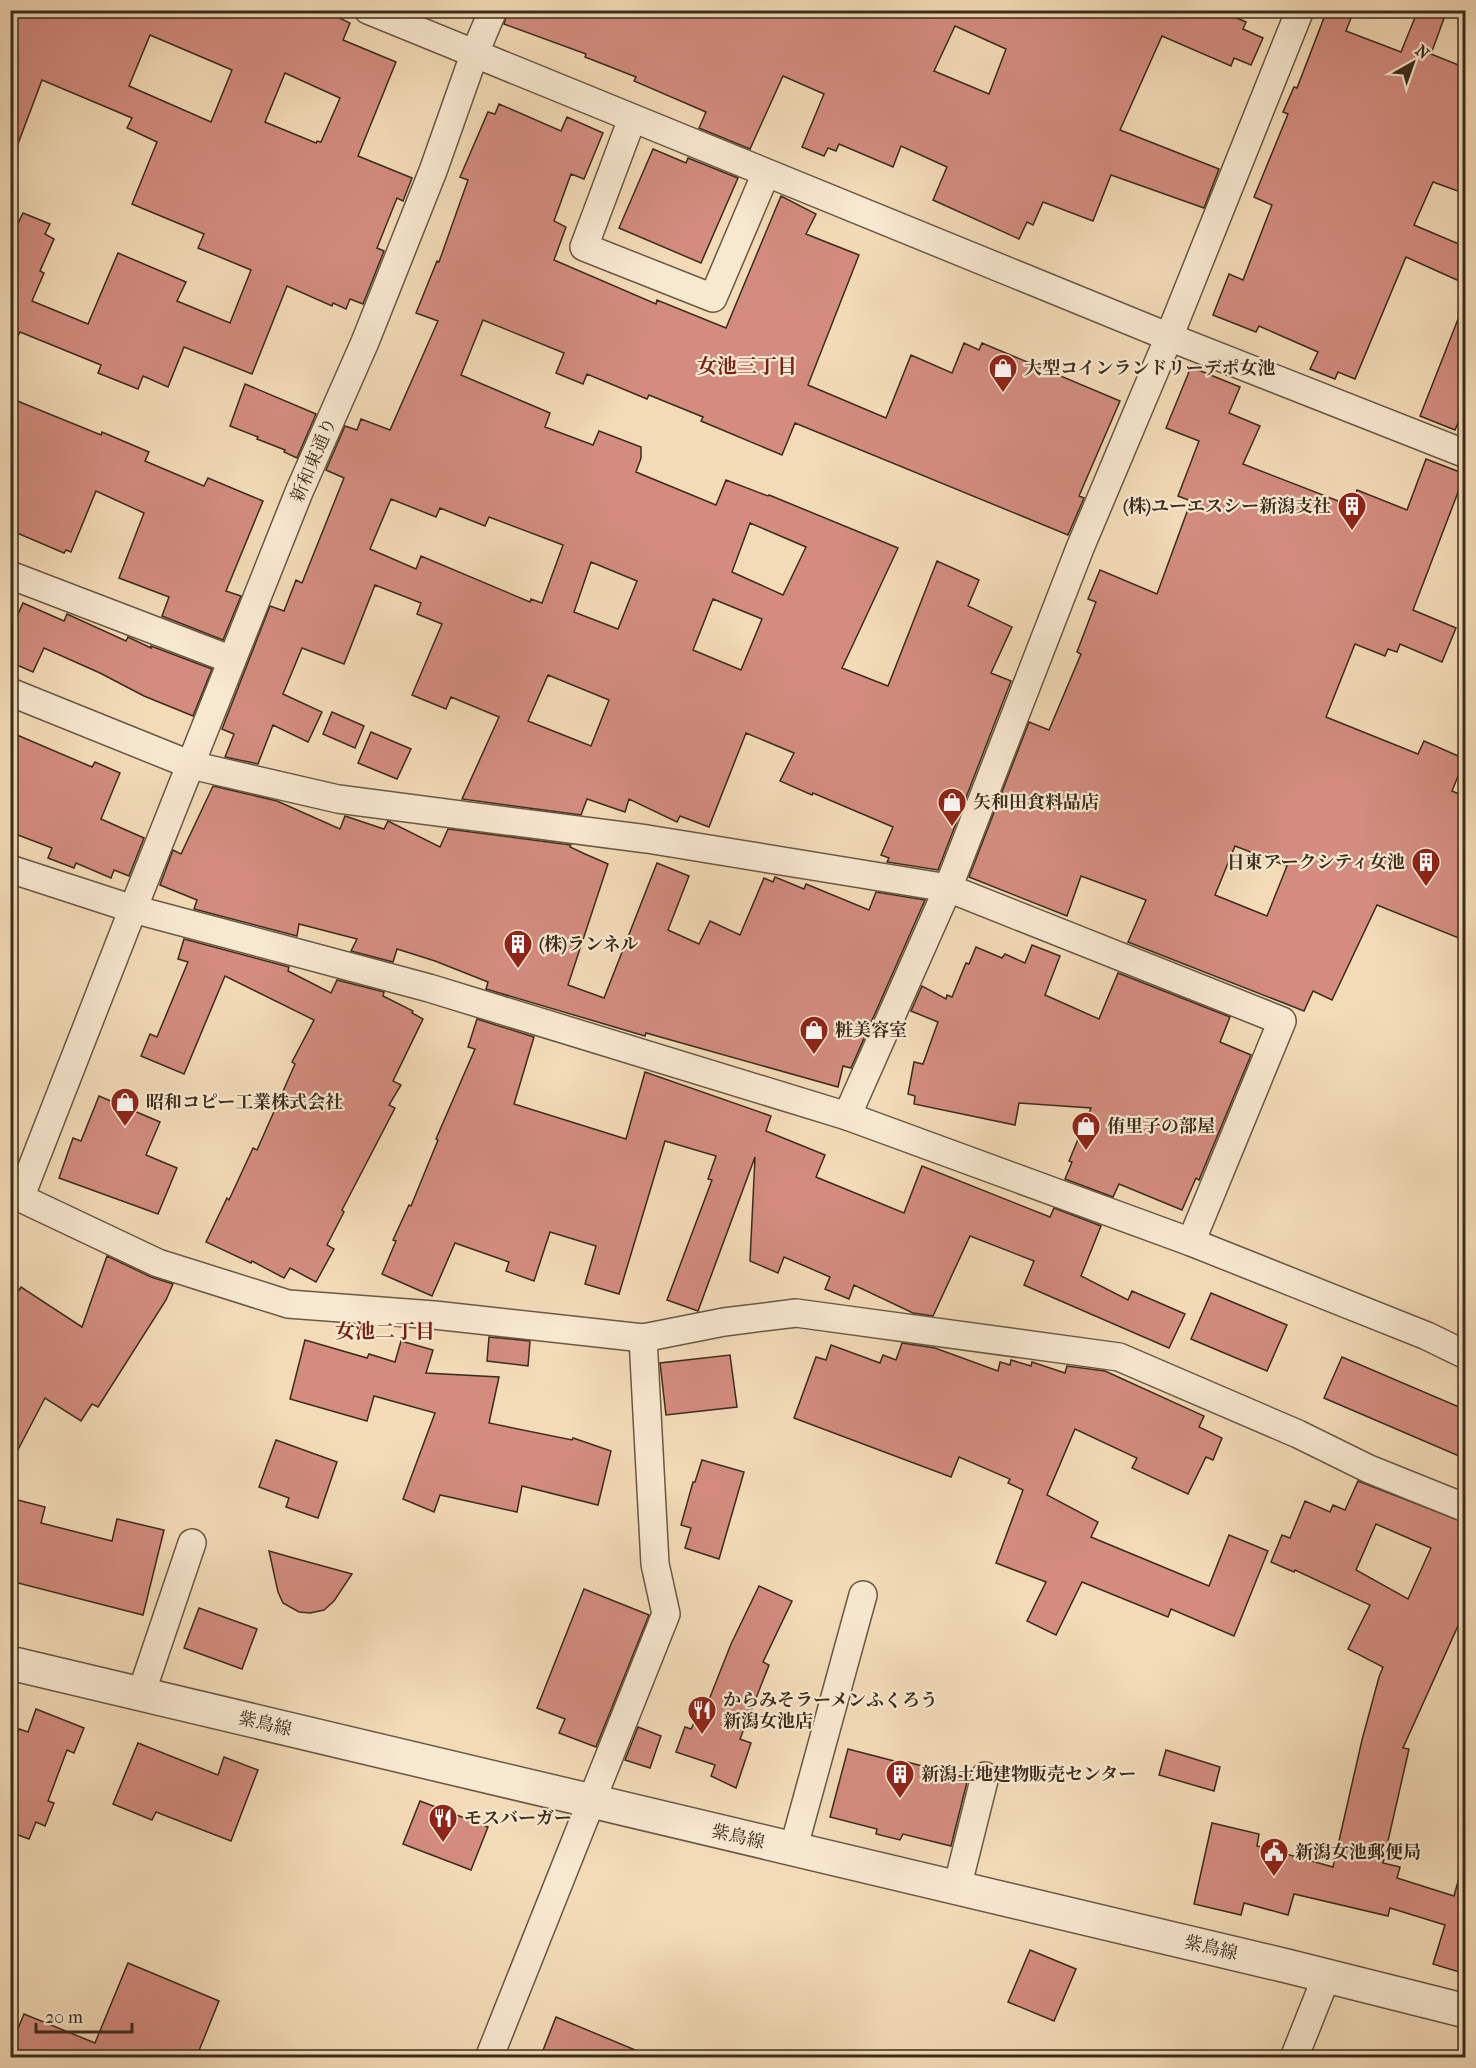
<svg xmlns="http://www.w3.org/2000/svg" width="1476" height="2068" viewBox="0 0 1476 2068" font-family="'IM FELL French Canon','Noto Serif JP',serif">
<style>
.building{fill:#d38c7f;stroke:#3b2c1c;stroke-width:1.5;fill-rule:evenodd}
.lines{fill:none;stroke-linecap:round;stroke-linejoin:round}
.minor-casing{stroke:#695843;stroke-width:30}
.tertiary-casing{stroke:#695843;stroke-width:36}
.minor{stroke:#f7e8d0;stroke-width:27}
.tertiary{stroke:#f7e8d0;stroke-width:33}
.labels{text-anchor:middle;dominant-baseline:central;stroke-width:4.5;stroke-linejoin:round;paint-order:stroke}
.poi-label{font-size:18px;font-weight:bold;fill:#3b2c1c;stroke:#f7e8d0;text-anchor:start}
.street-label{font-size:18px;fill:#3b2c1c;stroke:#f7e8d0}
.neighbourhood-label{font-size:20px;font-weight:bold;fill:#7a1f14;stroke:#f7e8d0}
</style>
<rect width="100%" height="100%" fill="#f3dbb7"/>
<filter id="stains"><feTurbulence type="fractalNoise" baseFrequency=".00333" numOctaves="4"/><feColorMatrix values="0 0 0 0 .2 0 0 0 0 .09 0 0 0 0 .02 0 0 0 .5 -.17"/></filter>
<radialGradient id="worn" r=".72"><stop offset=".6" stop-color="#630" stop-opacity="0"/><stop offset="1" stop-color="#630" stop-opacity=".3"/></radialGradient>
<g class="building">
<path d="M 10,10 L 323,10 L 350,23 L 343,40 L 396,62 L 358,156 L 412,178 L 403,201 L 397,198 L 377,248 L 384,251 L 363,304 L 350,299 L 346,309 L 333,303 L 332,306 L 287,286 L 252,374 L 184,347 L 168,387 L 143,376 L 138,389 L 98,373 L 101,365 L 20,332 L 10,352 L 10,240 L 23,213 L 50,224 L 45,234 L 54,239 L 40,271 L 44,273 L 32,301 L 88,324 L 118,253 L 186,282 L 177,301 L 230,323 L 251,270 L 198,248 L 204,234 L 132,204 L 157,142 L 127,128 L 132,118 L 42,80 L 13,157 L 10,157 ZM 150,35 L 232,70 L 211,122 L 129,86 ZM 285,73 L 340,98 L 321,142 L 317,141 L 316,143 L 265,122 Z"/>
<path d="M 508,10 L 1218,10 L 1246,22 L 1243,29 L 1263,38 L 1251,65 L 1234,58 L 1231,66 L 1162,36 L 1120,130 L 1219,169 L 1204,208 L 1111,175 L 1093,221 L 1043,202 L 1033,225 L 1027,222 L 1019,239 L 933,200 L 947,167 L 901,146 L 893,167 L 839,144 L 836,151 L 828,148 L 824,156 L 802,147 L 824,94 L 783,76 L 750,149 L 699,128 L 706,112 L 634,81 L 636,77 L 585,57 L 586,54 L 504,24 ZM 955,26 L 1006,49 L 989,94 L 934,71 Z"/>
<polygon points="1327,10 1351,18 1346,31 1401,52 1418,10 1447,10 1431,54 1466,68 1466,194 1433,182 1414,225 1466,247 1466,284 1406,257 1355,379 1338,372 1335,379 1310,369 1318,352 1259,326 1256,332 1213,315 1229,274 1243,280 1272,205 1254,197 1288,114 1283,112 1294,87 1297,88"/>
<path d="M 499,104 L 561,131 L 567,117 L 603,133 L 584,179 L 571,174 L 554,221 L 566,227 L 554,260 L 656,304 L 657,300 L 726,328 L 781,196 L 816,214 L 806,234 L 859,255 L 808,385 L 886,418 L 911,355 L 952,373 L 964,343 L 979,350 L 982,343 L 1120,401 L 1079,496 L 1084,498 L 1068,535 L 795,423 L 782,455 L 701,421 L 703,417 L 649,395 L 647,399 L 587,374 L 583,384 L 556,373 L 564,353 L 483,320 L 461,375 L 550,413 L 545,427 L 593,445 L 599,431 L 641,447 L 641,458 L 636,472 L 716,505 L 726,480 L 768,496 L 769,495 L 898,548 L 842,668 L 888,686 L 937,561 L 979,580 L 968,606 L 1012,627 L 991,673 L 1011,681 L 938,870 L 887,862 L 889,858 L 881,855 L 893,827 L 813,793 L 812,795 L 780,781 L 794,753 L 746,733 L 709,827 L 680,816 L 677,822 L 629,799 L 625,812 L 587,799 L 581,815 L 462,799 L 499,717 L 451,697 L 446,709 L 412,695 L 442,624 L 417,614 L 421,603 L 375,585 L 344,664 L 302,648 L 283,694 L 322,712 L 308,742 L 273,725 L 258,764 L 225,757 L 234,734 L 222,729 L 270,606 L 284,611 L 296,580 L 302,583 L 344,478 L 326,470 L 345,426 L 357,430 L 361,419 L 390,430 L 438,321 L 416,313 L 437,261 L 439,262 L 468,180 L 460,177 L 488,112 L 495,114 ZM 391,499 L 436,517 L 440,508 L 485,526 L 489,517 L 563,545 L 542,603 L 531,599 L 530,602 L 421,556 L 416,569 L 370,549 ZM 750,523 L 806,547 L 783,595 L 732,572 ZM 591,562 L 637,581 L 618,629 L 574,612 ZM 713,599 L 762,619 L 741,670 L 693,650 ZM 548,675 L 609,700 L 591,746 L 528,721 Z"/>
<polygon points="653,149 686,163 688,158 738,178 701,263 619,228"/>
<polygon points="1464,304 1466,304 1466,404 1455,430 1420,416"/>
<path d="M 1191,367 L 1240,387 L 1229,413 L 1260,426 L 1243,464 L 1351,506 L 1357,490 L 1407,510 L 1426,459 L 1465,474 L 1413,610 L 1456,628 L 1442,662 L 1400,644 L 1397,652 L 1388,649 L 1385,656 L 1355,644 L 1326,717 L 1418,754 L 1424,741 L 1465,759 L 1452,791 L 1466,797 L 1466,941 L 1377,905 L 1332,1000 L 1313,991 L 1304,1011 L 1128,942 L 1146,900 L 1081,876 L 1067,916 L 969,877 L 1029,722 L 1049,730 L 1081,654 L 1077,652 L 1096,602 L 1088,599 L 1100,570 L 1157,594 L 1191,501 L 1178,496 L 1199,441 L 1166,428 ZM 1235,846 L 1287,866 L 1267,916 L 1215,895 Z"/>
<polygon points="245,384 316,414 297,458 284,452 285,450 257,439 258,437 230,426"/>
<polygon points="10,398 101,435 102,432 149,452 145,461 204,486 208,478 263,501 226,591 241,596 223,640 162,616 169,597 119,578 144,513 96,491 71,552 66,550 64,553 10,530"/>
<polygon points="23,603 64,621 67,614 126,641 128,637 151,648 151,646 212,669 193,716 144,696 100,673 44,648 33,672 10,662 10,632"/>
<polygon points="332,712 364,726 355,748 323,734"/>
<polygon points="10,732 92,767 95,762 120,773 101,819 144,838 129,876 114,870 111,878 76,863 74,868 48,858 52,848 10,832"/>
<polygon points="371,732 411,749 397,779 358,763"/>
<polygon points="213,786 277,801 340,829 345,816 384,829 388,821 440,847 448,829 571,845 570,847 585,854 608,864 568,985 604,998 657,863 689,876 668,930 699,944 710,921 740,935 764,878 773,882 775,877 804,889 806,884 869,910 876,892 925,900 851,1068 843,1066 838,1087 646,1033 645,1036 486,989 488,982 435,961 397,949 393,962 351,951 357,939 299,924 297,936 194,909 197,900 160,885 173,850 181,854"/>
<polygon points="184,939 289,967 288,971 331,993 337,980 384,992 383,996 413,1011 412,1013 423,1019 393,1081 401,1085 389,1105 395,1108 342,1210 344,1212 327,1245 334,1249 316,1282 290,1268 284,1278 252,1261 251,1263 206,1242 227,1198 229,1200 253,1148 257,1150 295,1064 292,1062 314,1020 225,976 184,1074 141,1056 150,1034 157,1037 188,962 178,959"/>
<polygon points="1032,945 1060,956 1045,995 1099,1019 1118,973 1230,1017 1220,1042 1251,1055 1199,1180 1196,1178 1182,1210 1119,1184 1113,1197 1065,1179 1072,1162 1069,1161 1091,1108 1019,1103 1015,1125 914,1104 915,1096 908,1094 914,1062 923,1064 938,1022 911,1011 922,986 946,999 947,995 952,997 966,963 969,964 976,947 1002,958 1005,954 1025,963"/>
<polygon points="477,1019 534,1037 514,1104 626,1139 645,1072 771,1116 766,1131 825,1155 816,1177 904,1213 922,1166 1050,1217 1054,1208 1101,1226 1081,1276 1128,1300 1132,1291 1185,1314 1169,1348 1024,1285 1034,1261 970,1236 933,1316 913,1313 854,1285 849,1299 825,1289 830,1277 784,1257 778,1273 750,1261 755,1157 698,1311 667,1300 712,1180 708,1179 716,1156 665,1141 619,1294 585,1284 596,1246 550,1232 534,1281 506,1271 509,1262 455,1243 432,1296 382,1274 396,1241 393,1240 409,1205 411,1206 438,1140 436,1139 475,1049 468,1047"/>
<polygon points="99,1096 160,1122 146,1155 177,1168 158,1214 59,1178 73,1138 81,1141"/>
<polygon points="107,1256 151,1277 173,1284 166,1300 98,1407 92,1404 81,1421 45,1398 10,1465 10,1303 21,1287 82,1327"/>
<polygon points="1211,1293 1287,1325 1267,1371 1191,1339"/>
<polygon points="489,1337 530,1341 528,1366 487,1361"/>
<polygon points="305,1340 367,1358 369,1354 395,1362 401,1341 433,1350 426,1373 499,1377 489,1423 572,1440 573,1438 611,1451 598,1505 522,1486 517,1512 440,1495 434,1512 403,1499 435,1413 374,1396 367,1421 290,1399"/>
<polygon points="902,1343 935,1348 998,1371 1000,1362 1010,1365 1011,1360 1031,1366 1032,1362 1065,1373 1067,1366 1105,1371 1204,1416 1199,1427 1222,1438 1213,1460 1206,1457 1188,1494 1132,1468 1137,1458 1075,1429 1047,1495 1098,1522 1091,1537 1209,1586 1229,1535 1268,1551 1234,1636 1171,1609 1168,1617 1082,1582 1056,1635 1027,1621 1046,1582 996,1563 1023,1490 1008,1483 1010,1479 959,1457 951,1477 794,1418 816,1357 826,1360 831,1345 880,1363 883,1355 896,1360"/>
<polygon points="730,1355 737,1407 666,1415 660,1363"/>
<polygon points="1342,1357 1466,1410 1466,1441 1459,1456 1324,1398"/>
<polygon points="276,1440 337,1462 318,1518 286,1507 289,1498 259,1487"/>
<polygon points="702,1460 744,1472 719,1559 685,1548 691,1528 681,1525 693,1482 695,1482"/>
<path d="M 1358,1481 L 1466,1523 L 1466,1608 L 1403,1748 L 1409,1749 L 1383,1863 L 1400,1867 L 1397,1878 L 1454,1896 L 1459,1878 L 1466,1879 L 1466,1974 L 1433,1964 L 1445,1925 L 1390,1908 L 1388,1916 L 1294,1894 L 1288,1915 L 1244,1903 L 1241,1915 L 1194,1904 L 1212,1823 L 1259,1834 L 1257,1846 L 1333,1867 L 1362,1740 L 1379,1677 L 1383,1667 L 1348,1649 L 1370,1605 L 1295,1570 L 1294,1572 L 1271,1562 L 1282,1535 L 1290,1538 L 1305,1501 L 1330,1512 L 1333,1505 L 1345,1510 ZM 1376,1524 L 1431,1548 L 1408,1599 L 1356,1570 Z"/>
<polygon points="10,1498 45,1507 41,1523 112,1541 117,1519 164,1530 143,1615 10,1581"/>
<polygon points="269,1551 290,1557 352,1574 334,1601 324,1610 310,1613 299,1612 283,1603 278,1592"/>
<polygon points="759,1586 792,1601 763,1662 769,1665 740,1739 751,1743 736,1788 711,1776 715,1765 676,1752 685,1727 691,1729 696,1719 701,1720 731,1644"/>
<polygon points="584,1589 649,1615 596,1747 559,1733 565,1719 537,1708"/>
<polygon points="199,1608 257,1629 242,1669 184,1648"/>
<polygon points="36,1709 84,1728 74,1753 67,1750 48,1801 54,1803 45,1826 36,1822 29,1839 10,1832 10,1752 19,1729 28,1732"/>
<polygon points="638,1727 661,1736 650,1768 625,1760"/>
<polygon points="138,1743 218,1775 224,1757 258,1770 231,1841 156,1812 152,1820 113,1804"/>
<polygon points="848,1749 902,1763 903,1761 968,1778 951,1846 903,1834 900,1840 876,1834 877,1829 830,1817"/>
<polygon points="1166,1750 1220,1767 1214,1791 1159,1775"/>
<polygon points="420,1801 488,1827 471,1870 403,1844"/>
<polygon points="1030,1950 1076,1969 1054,2021 1008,2002"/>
<polygon points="128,1963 219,2001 196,2058 10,2058 10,2048 24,2014 95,2043"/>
<polygon points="556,2017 652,2057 652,2058 540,2058"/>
</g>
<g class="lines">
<g class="minor-casing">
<g id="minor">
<polyline points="368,10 1169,337 1466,454"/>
<polyline points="632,119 584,247 713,298 766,173"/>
<polyline points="10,575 232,660"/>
<polyline points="10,692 191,765 338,799 647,839 948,888 1282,1021 1191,1242"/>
<polyline points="10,869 133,909 429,988 847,1116 1191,1242 1427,1336 1466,1355"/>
<polyline points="847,1116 948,888 1080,548 1169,337 1300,10"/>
<polyline points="10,1193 158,1263 288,1304 434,1315 643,1338 724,1322 796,1313 1119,1357 1298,1434 1369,1469 1466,1508"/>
<polyline points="20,1198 133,909 299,492 365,342 433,171 474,55 493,10"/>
<polyline points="141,1694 192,1543"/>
<polyline points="793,1850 863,1595"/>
<polyline points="957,1888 985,1776"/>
<polyline points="489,2058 666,1614 655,1564 643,1338"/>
<polyline points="1294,2058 1327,1975"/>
</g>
</g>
<g class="tertiary-casing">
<polyline id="tertiary" points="10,1663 1287,1966 1466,2011"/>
</g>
<use href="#minor" class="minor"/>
<use href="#tertiary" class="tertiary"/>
</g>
<defs>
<g id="shop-pin" transform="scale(1.5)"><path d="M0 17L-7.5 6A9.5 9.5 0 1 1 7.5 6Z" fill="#8f2418" stroke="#f7e8d0"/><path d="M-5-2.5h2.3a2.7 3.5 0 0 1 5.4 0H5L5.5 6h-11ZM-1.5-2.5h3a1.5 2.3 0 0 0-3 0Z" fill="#fff"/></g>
<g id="building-pin" transform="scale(1.5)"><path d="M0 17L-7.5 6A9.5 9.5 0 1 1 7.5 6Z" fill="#8f2418" stroke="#f7e8d0"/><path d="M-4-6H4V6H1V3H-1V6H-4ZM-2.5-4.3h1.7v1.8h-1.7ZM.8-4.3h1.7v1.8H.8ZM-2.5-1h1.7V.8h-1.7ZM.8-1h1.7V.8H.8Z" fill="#fff"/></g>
<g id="restaurant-pin" transform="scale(1.5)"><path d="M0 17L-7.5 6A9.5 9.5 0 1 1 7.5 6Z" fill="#8f2418" stroke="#f7e8d0"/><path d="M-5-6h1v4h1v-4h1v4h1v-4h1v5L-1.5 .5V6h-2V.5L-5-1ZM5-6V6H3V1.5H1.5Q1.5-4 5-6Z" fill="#fff"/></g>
<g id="civic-pin" transform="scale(1.5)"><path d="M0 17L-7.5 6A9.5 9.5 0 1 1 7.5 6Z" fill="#8f2418" stroke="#f7e8d0"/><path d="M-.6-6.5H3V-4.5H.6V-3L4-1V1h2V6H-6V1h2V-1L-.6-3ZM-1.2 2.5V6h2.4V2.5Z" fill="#fff"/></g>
</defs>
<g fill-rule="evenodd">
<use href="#shop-pin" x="1003" y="368"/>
<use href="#building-pin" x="1352" y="506"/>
<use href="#shop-pin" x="952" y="802"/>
<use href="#building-pin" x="1426" y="862"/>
<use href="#building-pin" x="518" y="944"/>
<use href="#shop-pin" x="814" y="1030"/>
<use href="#shop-pin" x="125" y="1102"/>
<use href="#shop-pin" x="1086" y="1126"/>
<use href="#restaurant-pin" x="702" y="1710"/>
<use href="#building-pin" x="900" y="1774"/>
<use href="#restaurant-pin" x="443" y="1818"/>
<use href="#civic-pin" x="1274" y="1852"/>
</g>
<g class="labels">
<g class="poi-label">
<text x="1024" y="368">大型コインランドリーデポ女池</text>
<text x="1331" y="506" text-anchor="end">(株)ユーエスシー新潟支社</text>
<text x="973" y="802">矢和田食料品店</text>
<text x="1405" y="862" text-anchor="end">日東アークシティ女池</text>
<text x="539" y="944">(株)ランネル</text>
<text x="835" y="1030">粧美容室</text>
<text x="146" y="1102">昭和コピー工業株式会社</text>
<text x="1107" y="1126">侑里子の部屋</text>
<text x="723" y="1700">からみそラーメンふくろう<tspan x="723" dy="21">新潟女池店</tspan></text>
<text x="921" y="1774">新潟土地建物販売センター</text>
<text x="464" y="1818">モスバーガー</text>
<text x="1295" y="1852">新潟女池郵便局</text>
</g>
<g class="street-label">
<text transform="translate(314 460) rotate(-67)">新和東通り</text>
<text transform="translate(265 1724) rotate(13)">紫鳥線</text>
<text transform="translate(738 1837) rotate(13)">紫鳥線</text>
<text transform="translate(1211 1948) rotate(13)">紫鳥線</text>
</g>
<g class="neighbourhood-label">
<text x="747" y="366">女池三丁目</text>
<text x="385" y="1331">女池二丁目</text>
</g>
</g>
<rect width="1476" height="2068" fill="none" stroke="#f3dbb7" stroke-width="36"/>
<rect x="12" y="12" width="1452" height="2044" fill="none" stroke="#3b2c1c" stroke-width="3"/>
<rect x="18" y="18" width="1440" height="2032" fill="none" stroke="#3b2c1c" stroke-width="1.5"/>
<g transform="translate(1413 63) rotate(40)" stroke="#f7e8d0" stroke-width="4.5" paint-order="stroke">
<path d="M0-4.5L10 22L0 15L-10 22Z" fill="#3b2c1c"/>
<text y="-9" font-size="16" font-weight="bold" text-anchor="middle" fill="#3b2c1c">N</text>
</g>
<path d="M36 2023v9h96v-9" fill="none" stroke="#3b2c1c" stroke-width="3"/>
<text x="45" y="2023" font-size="18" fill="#3b2c1c" stroke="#f7e8d0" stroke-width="4.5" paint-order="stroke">20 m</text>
<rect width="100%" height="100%" filter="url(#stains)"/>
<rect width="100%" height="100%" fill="url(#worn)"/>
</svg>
